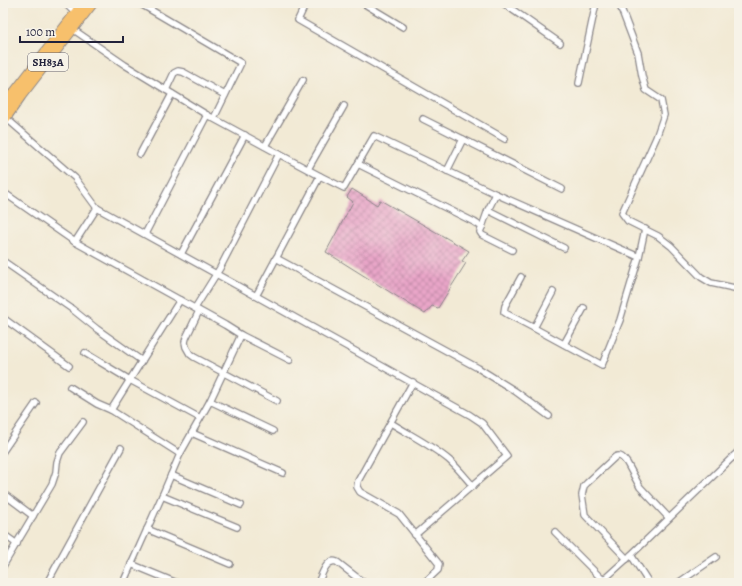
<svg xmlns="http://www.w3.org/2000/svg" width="742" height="586" viewBox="0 0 742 586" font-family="Alegreya,serif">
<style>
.building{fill:url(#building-cross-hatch)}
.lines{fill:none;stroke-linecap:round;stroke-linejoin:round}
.street-casing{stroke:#8a8688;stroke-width:8}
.primary-casing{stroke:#8a8688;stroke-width:11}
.street{stroke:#fff;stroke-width:5.5}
.primary{stroke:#f7c06c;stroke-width:9}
.labels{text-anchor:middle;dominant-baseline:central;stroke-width:3;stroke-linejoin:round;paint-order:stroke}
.shield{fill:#f7f3e8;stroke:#62616f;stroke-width:1}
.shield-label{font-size:11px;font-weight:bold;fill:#22223b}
</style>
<defs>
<pattern id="building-cross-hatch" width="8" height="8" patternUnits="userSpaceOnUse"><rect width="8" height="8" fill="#e9a6c8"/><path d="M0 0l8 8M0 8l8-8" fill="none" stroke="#bc87a4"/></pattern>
</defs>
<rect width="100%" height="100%" fill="#f7f3e8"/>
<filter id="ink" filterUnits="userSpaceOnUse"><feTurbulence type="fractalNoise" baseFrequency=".025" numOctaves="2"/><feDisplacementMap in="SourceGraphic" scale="8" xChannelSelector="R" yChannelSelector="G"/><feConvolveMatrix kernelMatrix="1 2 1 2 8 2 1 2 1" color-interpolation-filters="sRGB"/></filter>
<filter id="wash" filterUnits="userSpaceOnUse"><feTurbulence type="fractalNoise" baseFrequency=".012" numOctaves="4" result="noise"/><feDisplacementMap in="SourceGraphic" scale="16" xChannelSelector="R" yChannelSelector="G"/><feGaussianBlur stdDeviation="0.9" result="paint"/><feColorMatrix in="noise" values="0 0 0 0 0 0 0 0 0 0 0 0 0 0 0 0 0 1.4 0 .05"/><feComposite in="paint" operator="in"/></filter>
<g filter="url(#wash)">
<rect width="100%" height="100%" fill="#f2ead5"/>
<g id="blocks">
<polygon class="building" points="352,189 377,205 380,200 469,251 462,261 466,263 438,308 432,306 425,314 326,252 353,202 347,197"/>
</g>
</g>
<g filter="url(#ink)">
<use href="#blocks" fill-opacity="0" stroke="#8a8688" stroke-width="1"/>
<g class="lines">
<g class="street-casing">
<g id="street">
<polyline points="65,3 75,13"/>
<polyline points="139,3 241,63 214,118"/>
<polyline points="306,3 298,20 505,139"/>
<polyline points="363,3 403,27"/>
<polyline points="503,3 560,43"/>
<polyline points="619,3 638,53 642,76 646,90 661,100 664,115 656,138 622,213 628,221 658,236 671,246 701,277 711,283 739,289"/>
<polyline points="71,28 125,65 207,115 279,154"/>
<polyline points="579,83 596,3"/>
<polyline points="166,90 174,73 178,71 183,72 225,95"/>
<polyline points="6,118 75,178 97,208"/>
<polyline points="423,119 562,189"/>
<polyline points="265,146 303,80"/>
<polyline points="140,154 172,94"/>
<polyline points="358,164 474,222 482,227 488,210 496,194"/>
<polyline points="308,169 344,106"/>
<polyline points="447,171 463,139"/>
<polyline points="320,176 344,188 374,136 496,194 639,257 620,320 602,365 534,328 553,292"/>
<polyline points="3,192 75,242 225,325 241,335 210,401 180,454 162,496 123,583"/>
<polyline points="488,210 564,248"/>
<polyline points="482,227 480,232 482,235 512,250"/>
<polyline points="145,234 207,115"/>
<polyline points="75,242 97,208 256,296"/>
<polyline points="181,254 245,135"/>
<polyline points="639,257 645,229"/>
<polyline points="276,258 478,368 515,391 549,416"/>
<polyline points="3,261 72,309 97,329 142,361"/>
<polyline points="521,277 505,306 504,312 507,314 534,328"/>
<polyline points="180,300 111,410 180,454"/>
<polyline points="195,308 220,268 279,154 320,176 256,296 470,415 482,423 507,456 415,535"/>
<polyline points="199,311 186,338 185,342 186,347 190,354 194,357 277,401"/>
<polyline points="3,318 69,366"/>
<polyline points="241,335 290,360"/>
<polyline points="564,344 584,308"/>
<polyline points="85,353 130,380 200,418"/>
<polyline points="413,382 358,481 357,487 360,492 399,514 439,564 438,570 424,583"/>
<polyline points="70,387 97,404 111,410"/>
<polyline points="210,401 273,431"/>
<path d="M 391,423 C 410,435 431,445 449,460 C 458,468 465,477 473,486"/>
<polyline points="192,433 283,473"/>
<polyline points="3,451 36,403"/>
<polyline points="734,456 739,460"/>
<polyline points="171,475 241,505"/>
<polyline points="5,495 33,516"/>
<polyline points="162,496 237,527"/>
<polyline points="147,529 230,564"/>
<polyline points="555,532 603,580"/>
<polyline points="3,534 17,544"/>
<polyline points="631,555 649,583"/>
<path d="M 627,559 L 585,515 L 582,495 L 584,486 L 587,483 L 615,457 C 621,454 624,459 627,463 L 640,487 L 669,518"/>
<polyline points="131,564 177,583"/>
<polyline points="3,566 52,484 56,472 57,462 60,453 83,422"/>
<polyline points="47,583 121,448"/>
<path d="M 318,583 C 322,575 326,558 337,562 L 364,583"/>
<polyline points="600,583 631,555 739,451"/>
<polyline points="678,583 716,557"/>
</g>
</g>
<g class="primary-casing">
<g id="primary">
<polyline points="3,107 83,3"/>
<polyline points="3,122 21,96 93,3"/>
</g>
</g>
<use href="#street" class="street"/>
<use href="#primary" class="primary"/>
</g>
</g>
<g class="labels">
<rect class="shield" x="28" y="53" width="40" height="18" rx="3"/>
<g class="shield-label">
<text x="48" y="62">SH83A</text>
</g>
</g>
<rect width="742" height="586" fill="none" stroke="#f7f3e8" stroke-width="16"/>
<path d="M20 36v6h103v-6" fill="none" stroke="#22223b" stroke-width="2"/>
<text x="26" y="36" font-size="12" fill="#22223b" stroke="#f7f3e8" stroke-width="3" paint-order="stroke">100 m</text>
</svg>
